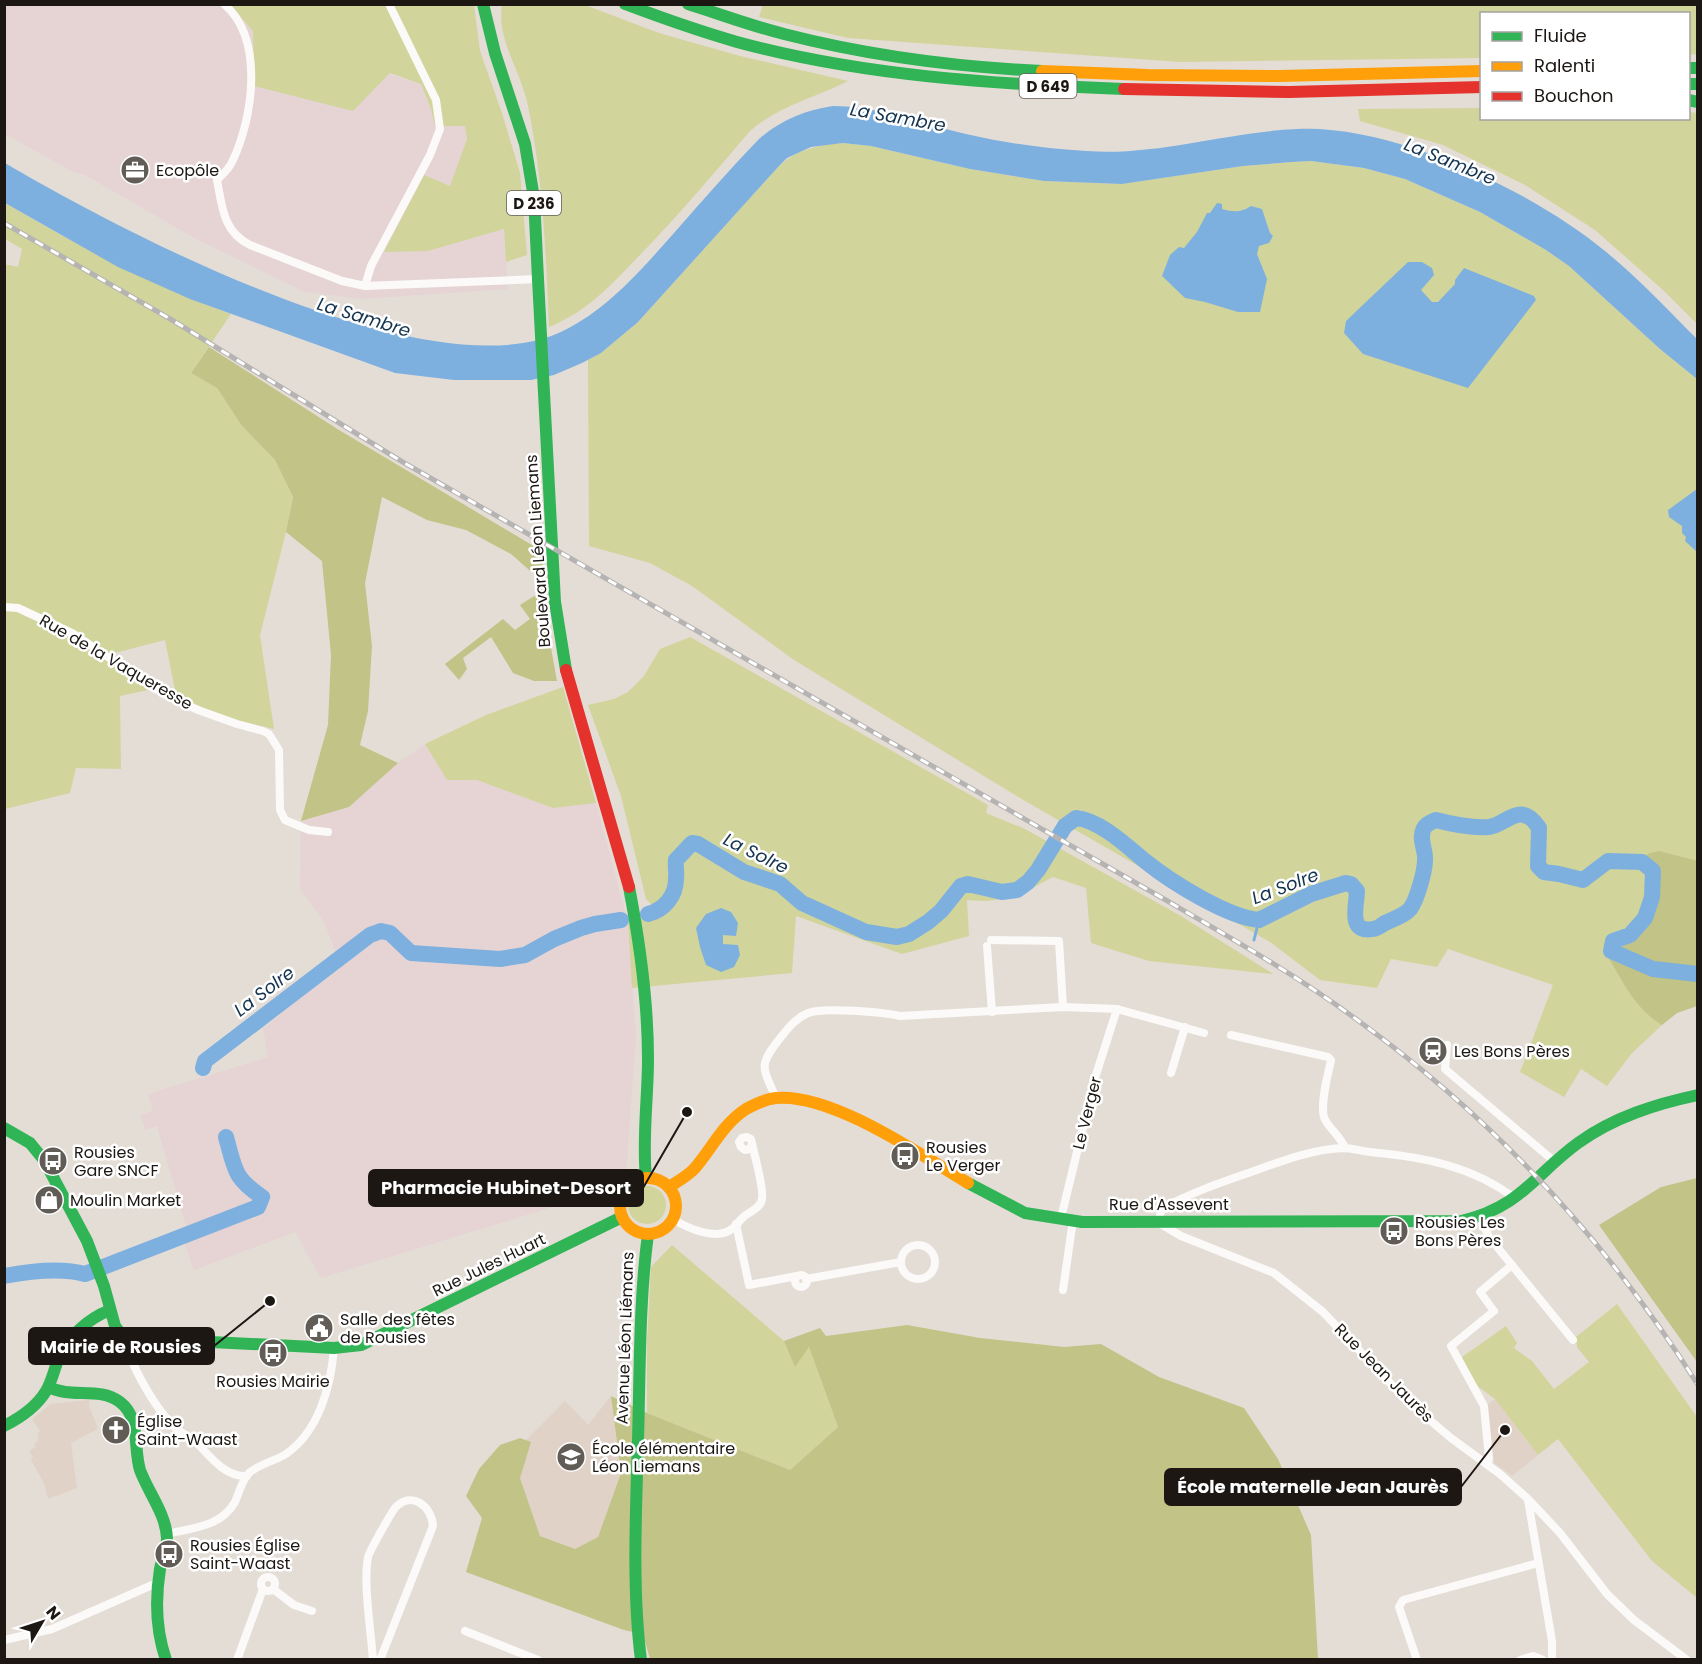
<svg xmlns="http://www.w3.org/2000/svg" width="1702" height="1664" viewBox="0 0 1702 1664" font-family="Poppins,sans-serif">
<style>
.built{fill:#e0d2c6}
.industrial{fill:#e6d4d4}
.green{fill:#d1d49b}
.forest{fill:#c1c387}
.water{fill:#7eb0df}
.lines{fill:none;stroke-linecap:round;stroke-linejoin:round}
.stream{stroke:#7eb0df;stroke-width:3}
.river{stroke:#7eb0df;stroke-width:16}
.street{stroke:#fbfaf9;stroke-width:8}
.fast{stroke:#30b455;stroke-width:12}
.slow{stroke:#ff9f0a;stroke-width:12}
.jam{stroke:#e5322d;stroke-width:12}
.rail-casing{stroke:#b6b4b3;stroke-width:5}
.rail{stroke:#fff;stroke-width:3;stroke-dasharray:9;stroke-linecap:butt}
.labels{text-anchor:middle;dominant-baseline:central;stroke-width:5;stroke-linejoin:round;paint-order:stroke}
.shield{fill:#fff;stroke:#605d5a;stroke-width:1.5}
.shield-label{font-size:15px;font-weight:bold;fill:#1c1713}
.poi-label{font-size:16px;fill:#1c1713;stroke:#fff;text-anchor:start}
.street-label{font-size:16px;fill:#1c1713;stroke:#fff}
.water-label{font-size:18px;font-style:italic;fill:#14334f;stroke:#fff}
.leader{fill:none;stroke:#1c1713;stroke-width:2}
.callout-dot{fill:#1c1713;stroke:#fff;stroke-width:2}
.callout{fill:#1c1713;stroke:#1c1713;stroke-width:2}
.callout-label{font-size:18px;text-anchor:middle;font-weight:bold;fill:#fff}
</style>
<rect width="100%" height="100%" fill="#e4ddd6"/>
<g class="built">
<polygon points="611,1396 621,1473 598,1537 575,1549 540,1536 520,1478 526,1440 565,1401 588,1425"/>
<polygon points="1495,1399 1538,1455 1512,1476 1494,1463 1487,1405"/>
<polygon points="89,1400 89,1406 98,1429 71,1443 77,1488 48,1499 44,1483 31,1460 33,1457 29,1451 36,1447 34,1444 38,1441 38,1433 41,1432 32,1419 51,1404"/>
</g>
<g class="industrial">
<polygon points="5,5 230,5 254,31 421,84 431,109 435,126 465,126 467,139 428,251 504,229 508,289 361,299 305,292 196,239 85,175 73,172 5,134"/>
<polygon points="425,744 447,780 477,780 553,808 596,803 628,922 636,1038 626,1175 612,1189 321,1278 295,1232 194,1270 185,1244 187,1230 157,1126 145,1130 140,1115 153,1111 148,1094 268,1057 263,1029 336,967 335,951 324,922 300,888 301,821 349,807 398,763"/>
</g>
<g class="green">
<polygon points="763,4 1697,5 1697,54 1689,55 1688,14 1482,14 1481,58 1180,62 848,38 759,17"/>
<polygon points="230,5 474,5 480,51 502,113 520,173 527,255 506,262 504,229 428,251 384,252 424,175 450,186 467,139 465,126 435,126 431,109 421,84 390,73 353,111 254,86 253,31"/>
<path d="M 502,5 L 585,5 L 659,33 L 740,56 L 848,81 C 813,99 780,105 750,131 C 714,173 678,216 639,256 C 610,286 588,311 549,327 C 546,253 543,179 528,106 C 522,73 496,39 502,5 Z"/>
<polygon points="1481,108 1482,118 1688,118 1689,112 1697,113 1697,324 1663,290 1595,230 1525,185 1443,145 1360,121 1358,109"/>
<path d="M 843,143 L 871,146 L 970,169 L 1044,181 L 1122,184 L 1243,166 L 1292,162 L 1311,161 L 1364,168 L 1405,179 L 1480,212 L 1546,250 L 1569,266 L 1660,349 L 1697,379 L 1697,861 L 1680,858 L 1652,866 C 1657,875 1656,885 1654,894 C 1649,922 1632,941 1609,954 L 1609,959 C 1624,984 1637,1011 1662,1025 L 1632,1053 L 1607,1086 L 1581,1069 L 1564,1097 L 1520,1072 L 1553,985 L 1448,949 L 1437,967 L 1391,959 L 1377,988 L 1320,980 L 1270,942 L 1020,798 L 794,660 L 692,586 L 650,563 L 589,546 L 588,360 L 601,353 L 638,322 L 779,166 C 798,149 818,145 843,143 Z"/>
<path d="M 5,203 C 79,246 150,285 231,314 L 191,373 L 217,388 L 242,426 L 275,460 L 293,497 L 286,532 L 260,635 L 274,729 L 220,716 L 176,695 L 165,640 L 111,654 L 148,690 L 120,696 L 121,769 L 76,768 L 70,793 L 5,809 L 4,264 L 18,267 L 22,249 L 5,239 Z"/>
<path d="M 690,637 L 988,805 L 986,813 L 1025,829 L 1181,916 L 1273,974 L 1149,961 L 1091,943 L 1086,888 L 1053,877 C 1021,894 1005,904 967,900 L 969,936 L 902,954 L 796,916 L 792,973 L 632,988 L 628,922 L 661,914 L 646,899 L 621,796 L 588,705 L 614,699 L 628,692 L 644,676 L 660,649 Z"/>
<polygon points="563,687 596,803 553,808 477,780 447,780 425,744 486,715"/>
<circle cx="647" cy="1205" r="19"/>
<polygon points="672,1245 784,1341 795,1366 809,1347 838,1427 790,1470 647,1413 647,1342 651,1267"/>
<polygon points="1617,1304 1697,1417 1697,1598 1652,1561 1558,1439 1538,1455 1495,1399 1476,1385 1462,1357 1506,1326 1517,1343 1514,1348 1532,1361 1554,1389 1589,1362 1577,1347 1576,1337"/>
</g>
<g class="forest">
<polygon points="209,347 339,430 542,551 545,615 557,681 534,681 513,673 491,637 463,658 467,669 459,680 445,664 503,619 515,630 530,619 520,605 539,593 536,576 511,554 466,530 427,520 382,497 365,583 372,646 368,711 360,745 398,763 349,807 301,821 328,725 331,655 322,561 286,532 293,497 275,460 242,426 217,388 191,373"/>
<path d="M 1659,851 L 1698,861 L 1697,1006 L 1677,1013 L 1662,1025 C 1637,1011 1624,984 1609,959 L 1609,954 C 1617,949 1625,945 1632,938 C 1647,922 1669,879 1647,862 L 1647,854 Z"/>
<polygon points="1697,1178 1698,1178 1697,1362 1599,1225 1661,1187"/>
<polygon points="907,1325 980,1338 1064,1347 1101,1344 1159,1377 1244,1408 1278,1459 1311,1535 1318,1659 650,1659 643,1634 624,1630 466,1572 482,1518 466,1496 479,1469 500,1445 520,1438 531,1442 520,1478 540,1536 575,1549 598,1537 621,1473 611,1396 647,1413 790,1470 838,1427 809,1347 795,1367 784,1341 820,1328 826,1336"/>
</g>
<g class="water">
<path d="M 833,106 C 878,106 923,124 966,134 C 1005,143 1047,149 1087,151 C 1157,156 1227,132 1297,129 C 1393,124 1532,191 1605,251 C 1638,278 1667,309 1697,339 L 1697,379 L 1660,349 L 1569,266 L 1546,250 L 1480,212 L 1405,179 L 1364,168 L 1311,161 L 1292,162 L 1243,166 L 1122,184 L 1044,181 L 1019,177 L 970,169 L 871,146 L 843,143 L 811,147 L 787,158 L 779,166 L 638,322 L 601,353 L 582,363 L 554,375 L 531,380 L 454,380 L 395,373 L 190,299 L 118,267 L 5,203 L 5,163 C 122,232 431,395 563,331 C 608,309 641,270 674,233 C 702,201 730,169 759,139 C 781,120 805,110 833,106 Z"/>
<path d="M 1217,203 L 1222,204 L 1222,209 C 1233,212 1241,213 1251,206 L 1262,209 L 1270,233 L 1273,236 L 1269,243 L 1259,246 L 1257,254 L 1267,279 L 1260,312 L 1238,312 L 1205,302 L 1185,298 L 1162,276 L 1170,255 L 1179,247 L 1184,248 L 1197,232 L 1207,213 L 1210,213 Z"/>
<polygon points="1408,262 1422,262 1432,268 1434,275 1421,290 1432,302 1438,302 1455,284 1455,280 1464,268 1534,296 1536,300 1468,388 1363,354 1344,333 1346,321"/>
<polygon points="1697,489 1697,552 1685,541 1686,537 1682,533 1682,526 1669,517 1668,510"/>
<polygon points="721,908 731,912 738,923 736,936 723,935 723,944 738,945 740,955 734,967 721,972 706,965 700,947 696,928 706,914"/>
</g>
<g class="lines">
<polyline class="stream" points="1254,940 1259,920"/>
<g class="river">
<path d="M 648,914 C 664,910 676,896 676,879 C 677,872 675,867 676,860 L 692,843 L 698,844 L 744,872 L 780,884 L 802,903 L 866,932 L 897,937 L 909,934 L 928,922 L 941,911 L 961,886 L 968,884 L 1002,892 L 1017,890 L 1028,882 L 1038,870 L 1065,826 L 1076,818 C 1100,820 1128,847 1145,861 C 1171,882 1227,917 1259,920 L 1311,894 L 1346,883 L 1351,884 L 1357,891 C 1357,904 1347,934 1373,929 C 1377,929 1382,925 1385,923 C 1393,919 1404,916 1410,909 C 1417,900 1425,871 1425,860 C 1426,849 1418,839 1424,828 C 1427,823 1431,822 1436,820 C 1451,824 1472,828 1489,827 C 1507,825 1520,799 1539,828 L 1538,866 L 1544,872 L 1559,874 L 1583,880 L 1608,861 L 1642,862 L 1653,871 L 1652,897 L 1645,918 L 1630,935 L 1613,941 L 1611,951 L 1653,969 L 1698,974"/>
<polyline points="203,1068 205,1061 370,935 381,931 390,933 411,953 500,959 525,955 554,939 581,928 595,924 621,920"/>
<path d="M 4,1276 C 30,1271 60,1267 85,1274 L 258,1207 L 262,1197 C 233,1177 235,1169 226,1137"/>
</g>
<g class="street">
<path d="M 224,4 C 265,39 253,119 232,162 C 229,169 222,175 217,180 C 222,206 223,232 250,245 L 342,281 L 365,286 L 538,279"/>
<polyline points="365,286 371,266 430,155 440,129 436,100 389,4"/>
<polyline points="4,607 18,608 74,634 149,685 169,697 198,710 237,724 263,731 269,734 279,750 280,810 285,820 309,830 328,832"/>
<polyline points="991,940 1059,941 1063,1007"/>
<polyline points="987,946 992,1012"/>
<polyline points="1117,1009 1204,1033"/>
<path d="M 1231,1035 L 1328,1057 L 1331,1060 C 1328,1075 1320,1103 1324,1117 C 1327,1127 1340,1135 1345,1148"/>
<polyline points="1447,1045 1445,1069 1555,1162"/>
<polyline points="1171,1073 1185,1027"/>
<path d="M 776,1098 C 762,1066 758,1066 781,1037 C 789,1027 796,1018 808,1013 C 822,1007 884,1012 900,1016 L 1063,1007 L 1117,1009 L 1095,1078 L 1061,1218"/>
<path d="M 1516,1199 C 1472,1166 1424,1157 1370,1152 C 1361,1151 1352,1148 1343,1148 C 1313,1149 1282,1161 1254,1171 C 1222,1182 1190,1193 1161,1209 L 1159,1223 L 1181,1236 L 1274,1273 L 1323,1312 L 1407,1401 L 1451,1438 L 1500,1474 L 1528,1499 L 1560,1533 L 1607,1594 L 1634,1620 L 1687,1660"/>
<polyline points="1480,1218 1489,1237 1573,1340"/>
<path d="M 673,1219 C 687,1228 718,1242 733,1228 C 738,1224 741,1218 746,1215 C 752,1211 761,1207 762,1199 C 764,1188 755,1157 752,1144 L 751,1139 L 747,1137 L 742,1138 L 739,1142 L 741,1147 L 745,1150 L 750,1149 L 752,1144"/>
<polyline points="736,1224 749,1285 797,1276"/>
<circle cx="918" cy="1262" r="17"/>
<circle cx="801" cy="1281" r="6"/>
<polyline points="806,1279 901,1262"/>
<polyline points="1063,1290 1073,1220"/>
<path d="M 120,1333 C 133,1366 148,1398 172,1425 C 179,1432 190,1437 198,1444 C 211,1458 226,1477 247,1476"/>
<polyline points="1488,1465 1489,1458 1484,1406 1451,1346 1494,1311 1480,1292 1512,1265"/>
<polyline points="1528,1500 1552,1641 1552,1660"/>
<path d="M 167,1534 C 192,1528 221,1527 235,1502 C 239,1493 242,1480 249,1473 C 259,1464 275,1461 286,1454 C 319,1431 331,1386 334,1348"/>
<circle cx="268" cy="1584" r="7"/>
<polyline points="273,1589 294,1605 312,1611"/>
<polyline points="465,1631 538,1660"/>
<polyline points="4,1640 52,1629 159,1582"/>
<polyline points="237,1660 263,1589"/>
<path d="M 373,1660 C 371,1631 363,1584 368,1557 C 370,1550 390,1515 395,1508 C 411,1490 432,1506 433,1526 L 380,1660"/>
<polyline points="1417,1660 1399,1607 1403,1600 1538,1563"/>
<polyline points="1520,1660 1533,1656 1543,1660"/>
</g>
<g class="fast">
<polyline points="483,4 495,53 525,144 534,198 538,279"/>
<path d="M 625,4 C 662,18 699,31 737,42 C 862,76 994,84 1124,89"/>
<path d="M 688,4 C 720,14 752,26 784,34 C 866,55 957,67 1042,71"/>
<polyline points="1688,68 1698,68"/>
<polyline points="1688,84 1698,84"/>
<polyline points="1688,100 1698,102"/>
<polyline points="538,279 555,602 566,670"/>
<path d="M 629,887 C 640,944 648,1001 648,1059 C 648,1098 642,1139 646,1178"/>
<polyline points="4,1128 30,1143 44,1160 87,1241 104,1286 115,1326 120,1333 131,1338 334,1348 361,1345 622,1217"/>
<path d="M 968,1183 L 1025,1213 L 1082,1222 L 1461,1221 C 1520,1208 1534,1175 1578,1143 C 1614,1117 1656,1104 1698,1095"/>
<path d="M 49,1387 C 71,1399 99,1386 120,1402 C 141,1418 133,1447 140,1470 C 148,1492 166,1514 167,1538 C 167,1549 162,1559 160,1569 C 155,1600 156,1631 166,1660"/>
<path d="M 4,1426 C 20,1418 37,1406 46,1391 C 52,1381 54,1370 58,1360 C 68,1337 87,1319 110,1310"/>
<path d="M 641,1660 C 632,1590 636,1511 638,1440 C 640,1371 639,1302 648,1234"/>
</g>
<g class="slow">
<polyline points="1042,71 1148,75 1280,76 1482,71"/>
<circle cx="648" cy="1206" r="28"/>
<path d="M 669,1187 C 678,1181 688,1176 695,1168 C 712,1148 723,1124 746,1109 C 755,1104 766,1099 776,1098 C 832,1093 921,1155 968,1183"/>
</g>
<g class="jam">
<polyline points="1124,89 1289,92 1482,87"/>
<polyline points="566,670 629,887"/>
</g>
<g class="rail-casing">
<path id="rail" d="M 4,223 L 172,320 L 401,461 L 1164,899 C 1231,938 1298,976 1360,1022 C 1495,1120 1609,1244 1698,1385"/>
</g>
<use href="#rail" class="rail"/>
</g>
<defs>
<g id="office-disc" transform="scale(1.5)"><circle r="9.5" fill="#625c57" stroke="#fff"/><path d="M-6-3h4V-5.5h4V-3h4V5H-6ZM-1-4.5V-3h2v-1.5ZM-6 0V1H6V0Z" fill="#fff"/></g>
<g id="station-disc" transform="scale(1.5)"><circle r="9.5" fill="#625c57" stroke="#fff"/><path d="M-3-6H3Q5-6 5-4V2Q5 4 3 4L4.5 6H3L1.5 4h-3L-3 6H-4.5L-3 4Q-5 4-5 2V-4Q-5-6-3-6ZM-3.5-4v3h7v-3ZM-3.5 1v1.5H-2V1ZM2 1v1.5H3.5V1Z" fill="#fff"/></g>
<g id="bus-disc" transform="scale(1.5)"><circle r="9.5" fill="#625c57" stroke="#fff"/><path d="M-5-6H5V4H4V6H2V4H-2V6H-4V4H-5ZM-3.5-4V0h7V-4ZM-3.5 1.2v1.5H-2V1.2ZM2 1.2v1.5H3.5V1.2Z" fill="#fff"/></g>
<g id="shop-disc" transform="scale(1.5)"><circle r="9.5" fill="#625c57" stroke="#fff"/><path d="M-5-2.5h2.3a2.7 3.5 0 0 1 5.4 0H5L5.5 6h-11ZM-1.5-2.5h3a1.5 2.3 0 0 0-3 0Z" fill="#fff"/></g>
<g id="civic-disc" transform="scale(1.5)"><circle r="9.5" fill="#625c57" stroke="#fff"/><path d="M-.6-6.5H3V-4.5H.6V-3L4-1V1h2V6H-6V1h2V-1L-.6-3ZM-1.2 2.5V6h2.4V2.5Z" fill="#fff"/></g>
<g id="church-disc" transform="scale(1.5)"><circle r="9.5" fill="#625c57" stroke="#fff"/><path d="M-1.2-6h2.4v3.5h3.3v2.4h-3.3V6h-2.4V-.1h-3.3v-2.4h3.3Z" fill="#fff"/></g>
<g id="school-disc" transform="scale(1.5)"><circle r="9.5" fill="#625c57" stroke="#fff"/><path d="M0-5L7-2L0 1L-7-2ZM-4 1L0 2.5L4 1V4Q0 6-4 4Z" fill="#fff"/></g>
</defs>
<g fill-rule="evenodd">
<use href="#office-disc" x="135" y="170"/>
<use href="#station-disc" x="1433" y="1051"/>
<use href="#bus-disc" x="905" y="1156"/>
<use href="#bus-disc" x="53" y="1161"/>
<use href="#shop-disc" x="49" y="1200"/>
<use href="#bus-disc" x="1394" y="1231"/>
<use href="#civic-disc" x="319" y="1328"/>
<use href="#bus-disc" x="273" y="1353"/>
<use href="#church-disc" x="116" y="1430"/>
<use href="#school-disc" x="571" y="1457"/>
<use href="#bus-disc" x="169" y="1554"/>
</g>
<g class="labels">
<g class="shield">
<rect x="1019.5" y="74" width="57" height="24" rx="4.5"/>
<rect x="507" y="191" width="54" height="24" rx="4.5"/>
</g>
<g class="shield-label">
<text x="1048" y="86">D 649</text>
<text x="534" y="203">D 236</text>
</g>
<g class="poi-label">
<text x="156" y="170">Ecopôle</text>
<text x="1454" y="1051">Les Bons Pères</text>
<text x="926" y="1147">Rousies<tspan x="926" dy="18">Le Verger</tspan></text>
<text x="74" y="1152">Rousies<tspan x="74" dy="18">Gare SNCF</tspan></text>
<text x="70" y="1200">Moulin Market</text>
<text x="1415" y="1222">Rousies Les<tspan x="1415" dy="18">Bons Pères</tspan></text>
<text x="340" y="1319">Salle des fêtes<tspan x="340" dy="18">de Rousies</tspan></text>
<text x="273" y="1381" text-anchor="middle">Rousies Mairie</text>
<text x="137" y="1421">Église<tspan x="137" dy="18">Saint-Waast</tspan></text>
<text x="592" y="1448">École élémentaire<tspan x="592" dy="18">Léon Liemans</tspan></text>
<text x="190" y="1545">Rousies Église<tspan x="190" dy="18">Saint-Waast</tspan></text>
</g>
<g class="street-label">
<text transform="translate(538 551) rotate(-94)">Boulevard Léon Liemans</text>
<text transform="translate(116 662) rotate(30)">Rue de la Vaqueresse</text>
<text transform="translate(1087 1113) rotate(-76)">Le Verger</text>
<text x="1169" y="1204">Rue d'Assevent</text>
<text transform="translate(489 1265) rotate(-26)">Rue Jules Huart</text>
<text transform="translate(625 1338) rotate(-88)">Avenue Léon Liémans</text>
<text transform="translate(1384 1373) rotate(45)">Rue Jean Jaurès</text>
</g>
<g class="water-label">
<text transform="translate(898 117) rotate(10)">La Sambre</text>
<text transform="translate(1450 161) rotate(22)">La Sambre</text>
<text transform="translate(364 317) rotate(17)">La Sambre</text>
<text transform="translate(756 853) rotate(26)">La Solre</text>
<text transform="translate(1285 886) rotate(-21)">La Solre</text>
<text transform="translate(264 991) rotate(-37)">La Solre</text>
</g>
</g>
<path class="leader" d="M687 1112L643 1188M270 1301L214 1346M1505 1430L1461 1487"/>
<g class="callout-dot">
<circle cx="687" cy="1112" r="6"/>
<circle cx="270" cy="1301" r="6"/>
<circle cx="1505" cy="1430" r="6"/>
</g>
<g class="callout">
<rect x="369" y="1170" width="274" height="36" rx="6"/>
<rect x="29" y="1328" width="185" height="36" rx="6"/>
<rect x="1165" y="1469" width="296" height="36" rx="6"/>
</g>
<g class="callout-label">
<text x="506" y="1194">Pharmacie Hubinet-Desort</text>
<text x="121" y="1353">Mairie de Rousies</text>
<text x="1313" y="1493">École maternelle Jean Jaurès</text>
</g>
<rect width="1702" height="1664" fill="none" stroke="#1c1713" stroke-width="12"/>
<rect x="1480" y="12" width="210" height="108" fill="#ffffff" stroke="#a4a2a1" stroke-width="1.5"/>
<rect x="1492" y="32" width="30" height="9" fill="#30b455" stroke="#a4a2a1" stroke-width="1.5"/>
<text x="1534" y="42" font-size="18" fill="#1c1713">Fluide</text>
<rect x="1492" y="62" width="30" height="9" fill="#ff9f0a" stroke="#a4a2a1" stroke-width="1.5"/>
<text x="1534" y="72" font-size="18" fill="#1c1713">Ralenti</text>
<rect x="1492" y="92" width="30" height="9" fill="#e5322d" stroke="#a4a2a1" stroke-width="1.5"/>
<text x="1534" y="102" font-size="18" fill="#1c1713">Bouchon</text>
<g transform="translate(42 1622) rotate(51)" stroke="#ffffff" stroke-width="4.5" paint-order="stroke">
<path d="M0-4.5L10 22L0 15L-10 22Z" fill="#1c1713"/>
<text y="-9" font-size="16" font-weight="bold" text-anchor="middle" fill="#1c1713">N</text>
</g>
</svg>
